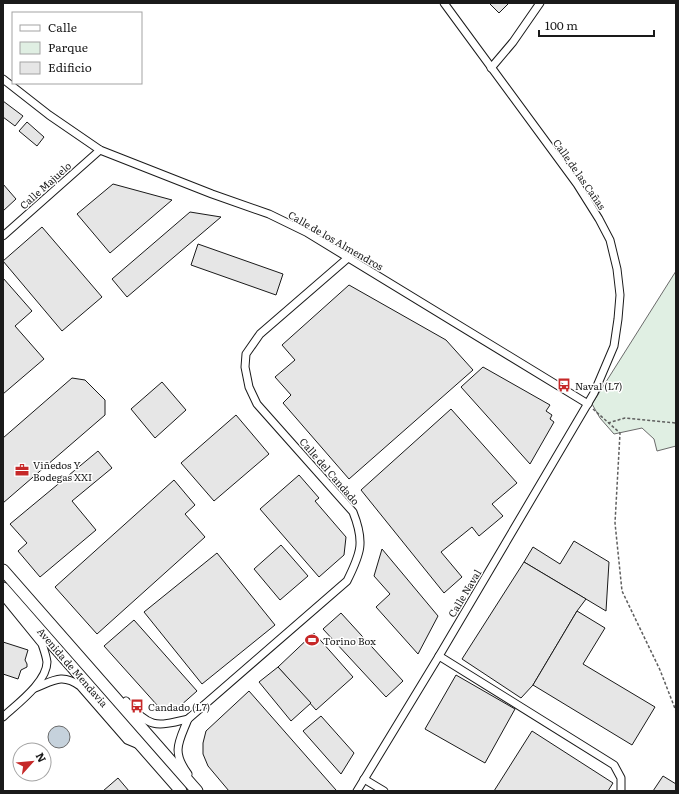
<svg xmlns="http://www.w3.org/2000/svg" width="679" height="794" viewBox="0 0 679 794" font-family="Literata,serif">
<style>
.green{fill:#e0efe3;stroke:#6a6a6a}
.water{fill:#c6d2dc;stroke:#6a6a6a}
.building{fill:#e6e6e6;stroke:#1a1a1a}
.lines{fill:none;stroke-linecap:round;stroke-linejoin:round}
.street-casing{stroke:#1a1a1a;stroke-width:9}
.primary-casing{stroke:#1a1a1a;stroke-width:13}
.path{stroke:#5f5f5f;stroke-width:1.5;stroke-dasharray:3 2;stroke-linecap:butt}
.street{stroke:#fff;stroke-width:7}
.primary{stroke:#fff;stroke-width:11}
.labels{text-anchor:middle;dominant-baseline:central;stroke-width:3;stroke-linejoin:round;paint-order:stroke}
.street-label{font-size:10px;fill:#1a1a1a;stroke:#fff}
.poi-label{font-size:10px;fill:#1a1a1a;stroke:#fff;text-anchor:start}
</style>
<rect width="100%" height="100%" fill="#fff"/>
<polygon class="green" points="676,271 676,446 657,451 654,439 642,428 614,434 600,418 592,404"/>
<circle class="water" cx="59" cy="737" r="11"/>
<g class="building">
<polygon points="489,3 509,3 499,13"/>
<polygon points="3,101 23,116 15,126 3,117"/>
<polygon points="27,122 44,137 37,146 19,131"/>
<polygon points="3,184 16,199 3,211"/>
<polygon points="113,184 172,200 110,253 77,214"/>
<polygon points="190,212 221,217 127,297 112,279"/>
<polygon points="42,227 102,297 62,331 3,261"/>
<polygon points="198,244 283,274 276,295 191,265"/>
<polygon points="3,278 32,311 15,326 44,359 3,394"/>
<polygon points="349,285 446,340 473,370 349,479 283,403 291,395 275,377 295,360 282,345"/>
<polygon points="483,367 550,405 546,411 552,415 550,419 554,422 530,464 461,387"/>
<polygon points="72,378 85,380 105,400 105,415 3,503 3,438"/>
<polygon points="162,382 186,410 155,438 131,409"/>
<polygon points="451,409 517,483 492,504 503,516 479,536 472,527 441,552 462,577 444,593 361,490"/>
<polygon points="236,415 269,454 214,501 181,463"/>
<polygon points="98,451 112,468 72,501 96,530 40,577 18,551 27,543 10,524"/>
<polygon points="299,475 319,498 315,501 346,537 344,555 319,577 260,509"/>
<polygon points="174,480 195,505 185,514 205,537 97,634 55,587"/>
<polygon points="574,541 609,562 606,611 524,562 533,547 560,564"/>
<polygon points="281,545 308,576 280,600 254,569"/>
<polygon points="382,549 438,616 418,654 376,607 390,594 374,576"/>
<polygon points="217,553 275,625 202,684 144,612"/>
<polygon points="524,562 586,599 577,611 533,685 521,698 462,659"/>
<polygon points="577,611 605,628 583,664 655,707 632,745 533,685"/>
<polygon points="341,613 403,681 386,697 323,629"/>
<polygon points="134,620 197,691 180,706 167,710 157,705 104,646"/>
<polygon points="314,633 353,677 316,710 278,667"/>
<polygon points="3,642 28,650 25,660 27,664 27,667 21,670 18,679 3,674"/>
<polygon points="278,667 311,703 291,721 259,682"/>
<polygon points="456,675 515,709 485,763 425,729"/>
<polygon points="249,691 336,790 335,791 229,791 208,766 203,754 203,743 206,731"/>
<polygon points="321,716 354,753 341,774 303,731"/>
<polygon points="532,731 613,783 608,791 494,791"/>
<polygon points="663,776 676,784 676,791 653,791"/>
<polygon points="118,778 129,791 103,791"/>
</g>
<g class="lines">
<g class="street-casing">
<g id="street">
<polyline points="491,68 513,42 540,3"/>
<polyline points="3,79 49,115 100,150 212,194 269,214 306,232 588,404"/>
<polyline points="3,236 100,150"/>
<path d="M 3,596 L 42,644 C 44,650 46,655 47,662 C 47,682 17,704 3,717"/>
<polyline points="439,656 614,765 621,778 621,791"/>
<path d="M 35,688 C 53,681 62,673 80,686 L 127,740 L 139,745"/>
<path d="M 126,701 C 150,728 154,727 188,719"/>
<path d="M 188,774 C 171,751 179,742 188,719 L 347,581 C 361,553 365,542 353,512 L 257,404 L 249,387 L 245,367 L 246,354 L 260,334 L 349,257"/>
<polyline points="364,779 384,791"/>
<polyline points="357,791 439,656 594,393 614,346 618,319 620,295 617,269 610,240 599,219 577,184 444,3"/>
</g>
</g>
<g class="primary-casing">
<g id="primary">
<polyline points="3,570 197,791"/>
<polyline points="3,588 181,791"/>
</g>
</g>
<g class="path">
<polyline points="593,409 620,433 615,523 622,591 660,670 676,711"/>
<polyline points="608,423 625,418 676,423"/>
</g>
<use href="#street" class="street"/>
<use href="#primary" class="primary"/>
</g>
<defs>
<g id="bus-bare" transform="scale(1.08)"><path d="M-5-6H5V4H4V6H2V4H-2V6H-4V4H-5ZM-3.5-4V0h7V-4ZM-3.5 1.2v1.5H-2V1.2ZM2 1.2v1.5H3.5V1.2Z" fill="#c62828" stroke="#fff" stroke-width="2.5" paint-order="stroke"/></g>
<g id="office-bare" transform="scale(1.08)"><path d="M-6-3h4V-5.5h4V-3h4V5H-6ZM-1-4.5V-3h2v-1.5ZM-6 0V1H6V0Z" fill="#c62828" stroke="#fff" stroke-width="2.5" paint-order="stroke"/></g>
<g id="stadium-bare" transform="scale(1.08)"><path d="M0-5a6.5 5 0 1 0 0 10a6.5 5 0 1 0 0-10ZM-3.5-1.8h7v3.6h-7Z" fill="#c62828" stroke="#fff" stroke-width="2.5" paint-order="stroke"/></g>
</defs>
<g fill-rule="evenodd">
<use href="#bus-bare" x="564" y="385"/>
<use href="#office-bare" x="22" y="470"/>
<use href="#stadium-bare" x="312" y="640"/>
<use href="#bus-bare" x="137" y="706"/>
</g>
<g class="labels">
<g class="street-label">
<text transform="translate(580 174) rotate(55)">Calle de las Cañas</text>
<text transform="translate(45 185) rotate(-42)">Calle Majuelo</text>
<text transform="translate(336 240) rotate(30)">Calle de los Almendros</text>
<text transform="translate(330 471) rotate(49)">Calle del Candado</text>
<text transform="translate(464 593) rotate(-59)">Calle Naval</text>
<text transform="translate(73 667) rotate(49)">Avenida de Mendavia</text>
</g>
<g class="poi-label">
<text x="575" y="385">Naval (L7)</text>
<text x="33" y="464">Viñedos Y<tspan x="33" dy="12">Bodegas XXI</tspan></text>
<text x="323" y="640">Torino Box</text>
<text x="148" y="706">Candado (L7)</text>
</g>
</g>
<rect width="679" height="794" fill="none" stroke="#1a1a1a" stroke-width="8"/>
<rect x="12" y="12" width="130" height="72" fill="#ffffff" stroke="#a3a3a3"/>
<rect x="20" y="25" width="20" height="6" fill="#ffffff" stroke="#a3a3a3"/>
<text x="48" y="32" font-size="12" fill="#1a1a1a">Calle</text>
<rect x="20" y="42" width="20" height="12" fill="#e0efe3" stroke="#a3a3a3"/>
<text x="48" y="52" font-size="12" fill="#1a1a1a">Parque</text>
<rect x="20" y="62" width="20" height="12" fill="#e6e6e6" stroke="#a3a3a3"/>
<text x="48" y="72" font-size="12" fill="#1a1a1a">Edificio</text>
<g transform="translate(32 762) rotate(63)"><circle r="19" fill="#ffffff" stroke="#a3a3a3"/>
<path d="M0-3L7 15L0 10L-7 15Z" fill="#c62828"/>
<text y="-6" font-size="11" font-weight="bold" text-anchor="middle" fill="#1a1a1a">N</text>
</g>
<path d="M539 30v6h115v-6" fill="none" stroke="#1a1a1a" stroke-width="2"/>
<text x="545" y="30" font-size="12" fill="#1a1a1a" stroke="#ffffff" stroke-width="3" paint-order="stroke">100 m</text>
</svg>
